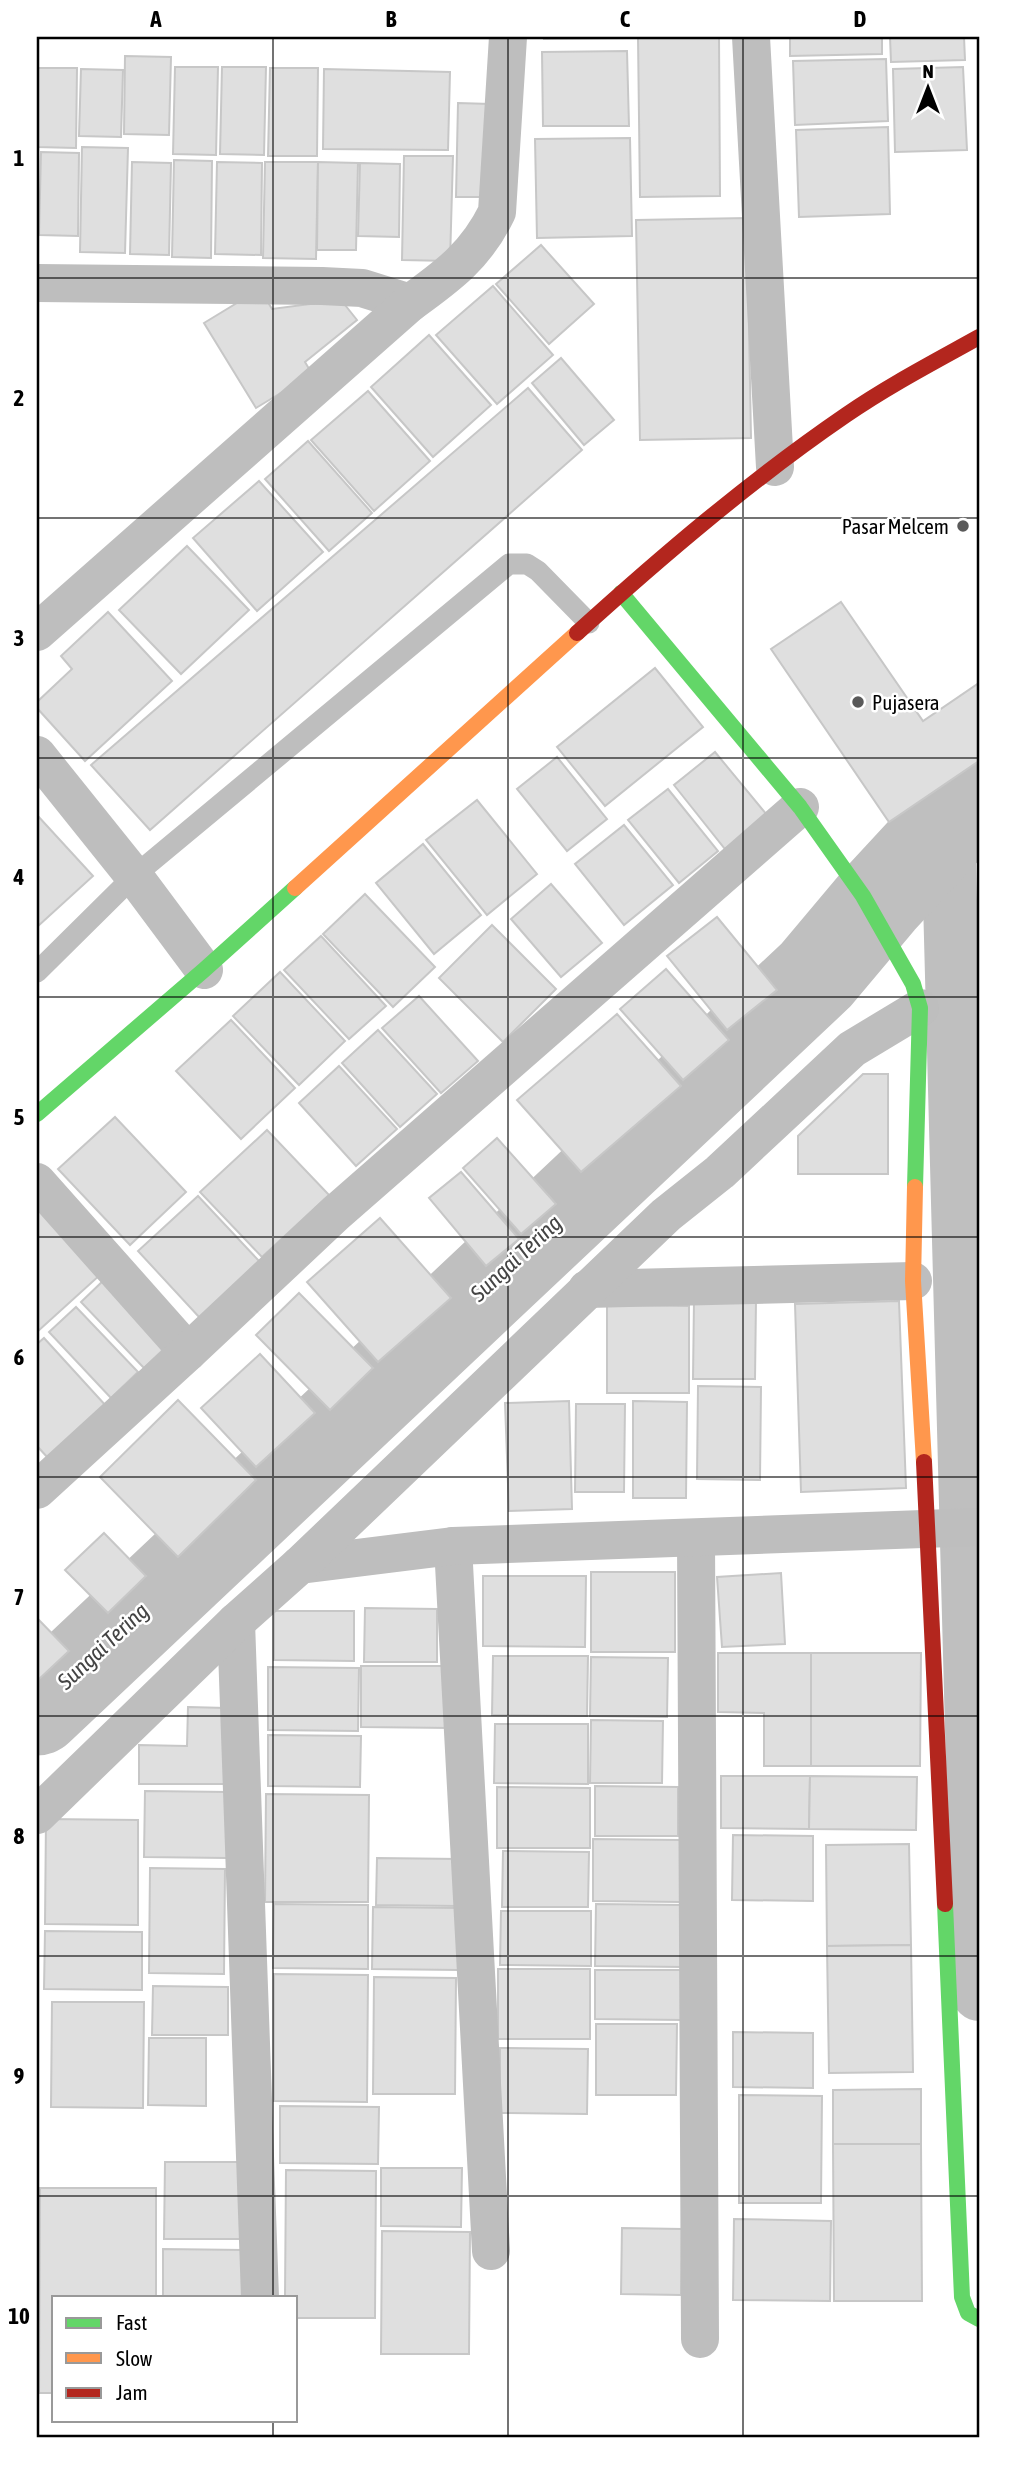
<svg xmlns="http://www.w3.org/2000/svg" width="1016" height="2474" viewBox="0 0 1016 2474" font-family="'Asap Condensed',sans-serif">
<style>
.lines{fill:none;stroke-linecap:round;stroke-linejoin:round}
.canal{stroke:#bfbfbf;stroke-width:54}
.river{stroke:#bfbfbf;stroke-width:93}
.building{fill:#dfdfdf;stroke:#c7c7c7;stroke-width:2}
.lane{stroke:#bebebe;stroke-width:21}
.street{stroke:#bebebe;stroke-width:38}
.fast{stroke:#63d668;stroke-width:16}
.slow{stroke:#ff974d;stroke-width:16}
.jam{stroke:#b3261e;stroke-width:16}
.grid{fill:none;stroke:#000;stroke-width:2;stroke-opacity:0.55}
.poi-dot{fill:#595959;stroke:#fff;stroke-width:2.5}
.labels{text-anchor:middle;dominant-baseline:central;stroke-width:5;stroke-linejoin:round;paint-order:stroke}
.poi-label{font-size:21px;fill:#000;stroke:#fff;text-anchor:end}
.water-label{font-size:23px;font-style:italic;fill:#444;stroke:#fff}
.neatline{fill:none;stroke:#000;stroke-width:2.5}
.grid-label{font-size:23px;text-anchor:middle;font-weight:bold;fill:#000}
</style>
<rect width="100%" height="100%" fill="#fff"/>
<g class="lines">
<polyline class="canal" points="948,825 979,1994"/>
<polyline class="river" points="37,1709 816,975 879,900 979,792"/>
</g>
<g class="building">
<polygon points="544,37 631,37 631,38 544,39"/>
<polygon points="638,37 719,37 720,196 640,197"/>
<polygon points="790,37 882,37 882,54 790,56"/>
<polygon points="890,37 964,37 965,60 891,62"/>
<polygon points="627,51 629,126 543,126 542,52"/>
<polygon points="125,56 171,57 169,135 124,134"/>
<polygon points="886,59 888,121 795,125 793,61"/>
<polygon points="175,67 218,67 216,155 173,154"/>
<polygon points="222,67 266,67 264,155 220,154"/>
<polygon points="963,67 967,150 895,152 893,69"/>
<polygon points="37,68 77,68 76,148 37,147"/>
<polygon points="270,68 318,68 317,156 268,156"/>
<polygon points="81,69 123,70 121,137 79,136"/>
<polygon points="324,69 450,72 448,150 323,149"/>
<polygon points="458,103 490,104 488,197 456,197"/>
<polygon points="888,127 890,214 799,217 796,130"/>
<polygon points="630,138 632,236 537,238 535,139"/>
<polygon points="82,147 128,148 125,253 80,252"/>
<polygon points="41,152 79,153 78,236 39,235"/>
<polygon points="404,156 453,156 450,261 402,260"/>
<polygon points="174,160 212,161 211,258 172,257"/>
<polygon points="132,162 171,163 169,255 130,254"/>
<polygon points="217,162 262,163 261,255 215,254"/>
<polygon points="265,162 318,162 316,259 263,258"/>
<polygon points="318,162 358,163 356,250 317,250"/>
<polygon points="360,163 400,164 399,237 358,236"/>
<polygon points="747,218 751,438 640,440 636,220"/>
<polygon points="541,245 594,304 549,344 496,284"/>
<polygon points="493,286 553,355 497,404 436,335"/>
<polygon points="260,289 272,309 341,300 357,320 305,362 312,374 256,408 204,323"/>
<polygon points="429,335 491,405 433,457 371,387"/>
<polygon points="561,358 614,420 584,445 532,383"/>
<polygon points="528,388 582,450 150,830 91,765"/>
<polygon points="368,391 430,461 374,511 311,440"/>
<polygon points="308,441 372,513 329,551 265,479"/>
<polygon points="259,481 323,552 257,611 193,538"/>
<polygon points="187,546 249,610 181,674 119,610"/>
<polygon points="841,602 923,721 979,683 979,761 889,822 771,649"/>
<polygon points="108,612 172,681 85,761 37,708 37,702 72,669 61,656"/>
<polygon points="655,668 703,727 605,806 557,747"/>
<polygon points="715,752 767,815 725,849 674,785"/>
<polygon points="557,757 607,819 567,851 517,789"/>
<polygon points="668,789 718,851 679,883 628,820"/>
<polygon points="477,800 537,874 487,915 426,840"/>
<polygon points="37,815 93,876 37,927"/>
<polygon points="624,825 673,885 624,925 575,864"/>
<polygon points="423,844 481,915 434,954 376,883"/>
<polygon points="551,884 602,943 561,977 511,919"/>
<polygon points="365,894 435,967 393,1007 323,934"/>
<polygon points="717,917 777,990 727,1030 667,956"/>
<polygon points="492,925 556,989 503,1042 439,978"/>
<polygon points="321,936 386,1006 349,1039 284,970"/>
<polygon points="666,969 729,1040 683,1080 620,1009"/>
<polygon points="280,972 345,1041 299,1085 233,1016"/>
<polygon points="419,996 478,1061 441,1093 382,1028"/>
<polygon points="617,1014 681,1086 581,1172 517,1100"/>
<polygon points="231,1020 295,1088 241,1139 176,1071"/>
<polygon points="378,1030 437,1094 400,1127 342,1063"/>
<polygon points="339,1066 397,1129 356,1166 299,1103"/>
<polygon points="863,1074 888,1074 888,1174 798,1174 798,1136"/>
<polygon points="115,1117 186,1192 130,1245 58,1169"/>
<polygon points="267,1130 329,1195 262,1257 200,1192"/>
<polygon points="497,1138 556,1204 521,1234 463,1168"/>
<polygon points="461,1172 519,1239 486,1266 429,1198"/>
<polygon points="198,1196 260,1262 200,1318 138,1251"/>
<polygon points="37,1204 101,1274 37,1332"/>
<polygon points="380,1218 451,1298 378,1362 307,1282"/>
<polygon points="106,1278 169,1344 144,1368 81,1302"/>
<polygon points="299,1293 373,1368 330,1410 256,1335"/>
<polygon points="694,1300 756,1300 755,1379 693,1379"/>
<polygon points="899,1301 906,1488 801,1492 795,1304"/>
<polygon points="607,1305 689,1306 689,1393 607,1393"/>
<polygon points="76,1307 138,1372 111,1398 49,1332"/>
<polygon points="44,1338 107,1407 49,1459 37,1446 37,1344"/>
<polygon points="260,1354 315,1413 256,1467 201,1408"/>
<polygon points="698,1386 761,1387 760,1480 697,1479"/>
<polygon points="178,1400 256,1480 178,1557 100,1477"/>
<polygon points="569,1401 572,1509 509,1511 505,1403"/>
<polygon points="633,1401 687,1402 686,1498 633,1498"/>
<polygon points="576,1404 625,1404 624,1492 575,1492"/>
<polygon points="104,1533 146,1576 108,1613 65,1570"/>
<rect x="591" y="1572" width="84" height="80"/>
<polygon points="781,1573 785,1644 722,1647 717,1577"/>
<polygon points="483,1576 586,1576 585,1647 483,1646"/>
<polygon points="365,1608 437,1609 437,1662 364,1662"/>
<polygon points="274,1611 354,1611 354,1661 274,1660"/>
<polygon points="37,1618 69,1651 37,1681"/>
<polygon points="718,1653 811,1653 811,1766 764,1766 764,1713 718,1712"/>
<polygon points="811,1653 921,1653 920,1766 811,1766"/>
<polygon points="493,1656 588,1656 587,1716 492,1715"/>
<polygon points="591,1657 668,1658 667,1717 590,1716"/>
<polygon points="361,1666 452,1666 451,1728 361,1727"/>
<polygon points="268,1667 359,1668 358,1731 268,1730"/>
<polygon points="188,1707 226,1708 225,1784 139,1784 139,1745 187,1746"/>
<polygon points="591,1720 663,1721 662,1783 590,1783"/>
<polygon points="495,1724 588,1724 588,1784 494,1783"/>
<polygon points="268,1735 361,1736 360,1787 268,1786"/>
<polygon points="721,1776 810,1776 809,1829 721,1828"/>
<polygon points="810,1776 917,1777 916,1830 809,1829"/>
<polygon points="595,1786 678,1787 678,1836 595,1836"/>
<polygon points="497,1787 590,1788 590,1848 497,1848"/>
<polygon points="145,1791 228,1792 227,1858 144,1857"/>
<polygon points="266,1794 369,1795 368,1902 265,1902"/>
<polygon points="46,1819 138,1820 138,1925 45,1924"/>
<polygon points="733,1835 813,1836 813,1901 732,1900"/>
<polygon points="593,1839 680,1840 680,1902 593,1901"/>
<polygon points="909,1844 911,1945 827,1946 826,1845"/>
<polygon points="503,1851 589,1852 588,1907 502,1907"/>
<polygon points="377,1858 459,1859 458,1906 376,1905"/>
<polygon points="150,1868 225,1869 224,1974 149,1973"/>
<polygon points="274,1904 368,1905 368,1969 273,1968"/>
<polygon points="596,1904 683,1905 683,1967 595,1966"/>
<polygon points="373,1907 459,1908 458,1970 372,1969"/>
<polygon points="501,1911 591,1911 591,1966 500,1965"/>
<polygon points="45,1931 142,1932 142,1990 44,1989"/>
<polygon points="911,1945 913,2072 829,2073 827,1946"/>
<rect x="498" y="1969" width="92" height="70"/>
<polygon points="595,1970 683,1970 682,2020 595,2019"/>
<polygon points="274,1974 368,1975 367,2102 274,2101"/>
<polygon points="374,1977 456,1978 455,2094 373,2094"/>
<polygon points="153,1986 228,1987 228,2035 152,2035"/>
<polygon points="52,2002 144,2002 143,2108 51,2107"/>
<polygon points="596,2024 677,2024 676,2095 596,2095"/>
<polygon points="733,2032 813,2033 813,2088 733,2087"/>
<polygon points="149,2038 206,2038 206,2106 148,2105"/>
<polygon points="500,2048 588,2049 587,2114 500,2113"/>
<polygon points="921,2089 921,2144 833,2144 833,2090"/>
<polygon points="739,2095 822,2096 821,2203 739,2203"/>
<polygon points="280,2106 379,2107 378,2164 280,2163"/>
<polygon points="833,2144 921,2144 922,2301 834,2301"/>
<polygon points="165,2162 242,2162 241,2239 164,2239"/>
<polygon points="381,2168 462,2168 461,2227 381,2226"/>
<polygon points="286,2170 376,2171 375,2318 296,2318 296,2297 285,2297"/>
<polygon points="40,2188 156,2188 156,2297 54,2297 54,2393 39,2393"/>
<polygon points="734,2219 831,2221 830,2301 733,2300"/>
<polygon points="622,2228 682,2229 681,2295 621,2294"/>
<polygon points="382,2231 470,2232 469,2354 381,2354"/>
<polygon points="163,2249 243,2250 242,2297 163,2297"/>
</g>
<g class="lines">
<polyline class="lane" points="37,972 134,876 509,564 527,564 538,571 589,623"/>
<g class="street">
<polyline points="751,37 775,467"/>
<polyline points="37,283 322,286 362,288 410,303"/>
<path d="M 37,632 L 410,303 C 449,275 476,255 497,212 L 508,37"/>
<polyline points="37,755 134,876 204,970"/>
<polyline points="37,1182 188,1352"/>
<polyline points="587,1289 913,1281"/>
<polyline points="37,1490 188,1352 336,1213 800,807"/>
<polyline points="696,1538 700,2339"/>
<polyline points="453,1546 491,2251"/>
<polyline points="300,1565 453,1546 979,1527"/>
<polyline points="236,1622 260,2297"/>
<polyline points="37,1815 236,1622 300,1565 666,1215 720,1172 852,1049 920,1008"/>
</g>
<g class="fast">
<polyline points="621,593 800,807 863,896 913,984 920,1008 915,1187"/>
<polyline points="37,1114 204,970 295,888"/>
<polyline points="945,1904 962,2297 968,2313 979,2319"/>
</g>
<g class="slow">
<polyline points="295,888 577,633"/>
<polyline points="915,1187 913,1281 924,1462"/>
</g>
<g class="jam">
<path d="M 577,633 C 662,556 751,480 846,415 C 888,386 934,362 979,337"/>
<polyline points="924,1462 945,1904"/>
</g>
</g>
<path class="grid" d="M 273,37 L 273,2297M 508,37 L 508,2437M 743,37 L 743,2437M 37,278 L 979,278M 37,518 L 979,518M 37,758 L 979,758M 37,997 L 979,997M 37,1237 L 979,1237M 37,1477 L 979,1477M 37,1716 L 979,1716M 37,1956 L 979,1956M 37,2196 L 979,2196M 273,2420 L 273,2437"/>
<g class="poi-dot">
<circle cx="963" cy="526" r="7"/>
<circle cx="858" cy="702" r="7"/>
</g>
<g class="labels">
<g class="poi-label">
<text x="949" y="526">Pasar Melcem</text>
<text x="872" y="702" text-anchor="start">Pujasera</text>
</g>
<g class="water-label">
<text transform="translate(516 1258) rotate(-43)">Sungai Tering</text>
<text transform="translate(103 1646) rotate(-43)">Sungai Tering</text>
</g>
</g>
<rect width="1016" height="2474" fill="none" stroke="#ffffff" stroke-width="77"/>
<rect x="52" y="2296" width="245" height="126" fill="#ffffff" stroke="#999999" stroke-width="2"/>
<rect x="66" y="2318" width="35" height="10" fill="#63d668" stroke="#999999" stroke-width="2"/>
<text x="116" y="2330" font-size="21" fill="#000000">Fast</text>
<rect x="66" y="2353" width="35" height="10" fill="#ff974d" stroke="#999999" stroke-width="2"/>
<text x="116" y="2366" font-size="21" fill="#000000">Slow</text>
<rect x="66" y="2388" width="35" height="10" fill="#b3261e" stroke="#999999" stroke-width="2"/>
<text x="116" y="2400" font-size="21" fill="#000000">Jam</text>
<g transform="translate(928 88)" stroke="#ffffff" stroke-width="5" paint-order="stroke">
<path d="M0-5L12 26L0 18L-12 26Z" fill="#000000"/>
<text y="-10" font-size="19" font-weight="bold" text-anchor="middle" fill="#000000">N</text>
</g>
<rect x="38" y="38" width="940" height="2398" class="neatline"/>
<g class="grid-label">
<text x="156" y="27">A</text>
<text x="391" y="27">B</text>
<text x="625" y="27">C</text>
<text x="860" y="27">D</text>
<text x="19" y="166">1</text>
<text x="19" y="406">2</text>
<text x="19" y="646">3</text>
<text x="19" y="885">4</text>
<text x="19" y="1125">5</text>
<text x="19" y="1365">6</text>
<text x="19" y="1605">7</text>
<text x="19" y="1844">8</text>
<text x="19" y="2084">9</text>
<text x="19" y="2324">10</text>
</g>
</svg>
